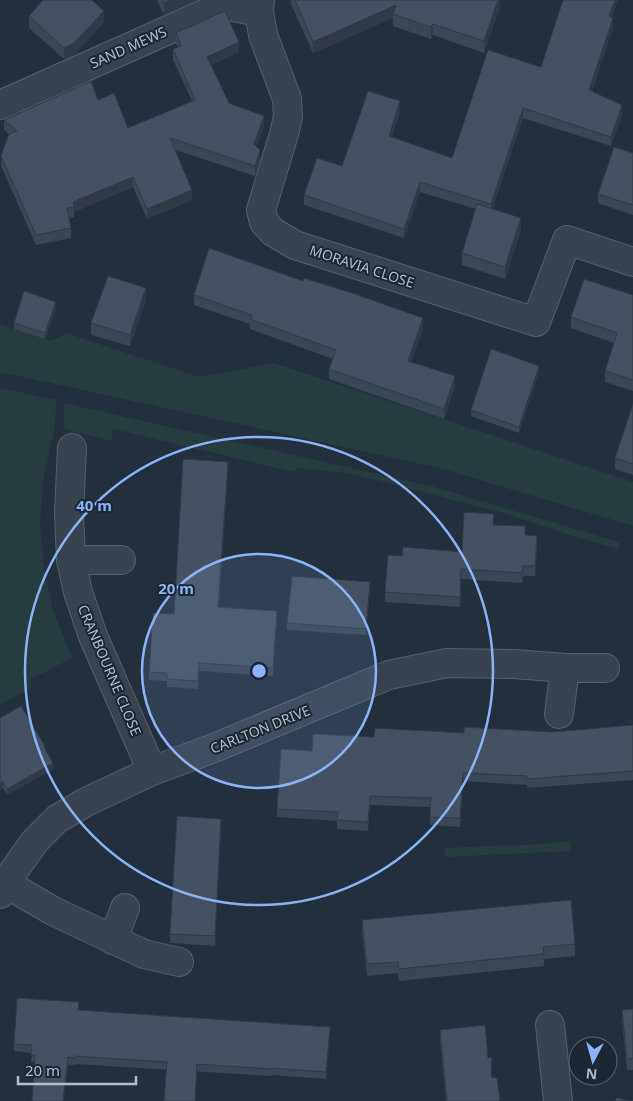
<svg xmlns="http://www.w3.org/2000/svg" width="633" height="1101" viewBox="0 0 633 1101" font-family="'Noto Sans',sans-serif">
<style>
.green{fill:#263c3f}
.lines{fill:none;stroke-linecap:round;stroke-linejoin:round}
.minor-casing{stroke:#565f6c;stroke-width:30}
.minor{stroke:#38414e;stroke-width:28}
.wall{fill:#3b4654}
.shaded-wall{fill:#303945}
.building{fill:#455162;stroke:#303945}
.ring{fill:none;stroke:#8ab4f8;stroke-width:2.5}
.labels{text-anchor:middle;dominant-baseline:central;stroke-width:4;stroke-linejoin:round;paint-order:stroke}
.street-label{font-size:14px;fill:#b4bcc9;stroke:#1d2633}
.centre{fill:#8ab4f8;stroke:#1d2633;stroke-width:2.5}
.ring-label{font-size:15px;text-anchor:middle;font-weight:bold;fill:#8ab4f8;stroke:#1d2633;stroke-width:4;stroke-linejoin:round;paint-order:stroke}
</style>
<rect width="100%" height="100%" fill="#242f3e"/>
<g class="green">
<polygon points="0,324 51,341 66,333 199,377 274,363 633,482 633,526 440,468 0,372"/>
<polygon points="0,388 56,400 55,426 43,480 40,526 45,573 53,610 72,658 31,679 31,688 0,705"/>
<polygon points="64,403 431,486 619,542 619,549 589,541 510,515 393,484 346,473 299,468 294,472 113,429 112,441 64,429"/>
<polygon points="571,841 571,851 445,857 445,848 542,844"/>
</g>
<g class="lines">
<g class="minor-casing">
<g id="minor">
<polyline points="260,0 259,12 263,35 287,99 288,117 284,134 261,210 264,222 273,232 295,245 536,322 567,240 633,262"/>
<polyline points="0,105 224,5 259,12"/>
<polyline points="72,448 69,514 71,560 78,592 93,636 152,771"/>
<polyline points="71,560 121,560"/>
<polyline points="559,714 565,668"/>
<polyline points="5,883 53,911 144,954 179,962"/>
<polyline points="0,894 5,883 35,841 57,819 86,802 152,771 214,748 389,675 447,663 514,664 565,668 605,668"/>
<polyline points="113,940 125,908"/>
<polyline points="550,1025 558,1101"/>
</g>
</g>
<use href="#minor" class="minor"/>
</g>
<g class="wall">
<polygon points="157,0 197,0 164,15"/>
<polygon points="291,0 500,0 500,7 484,53 433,35 431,39 393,26 393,18 313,53 291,4"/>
<polygon points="563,0 618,0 612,17 613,27 592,91 622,115 611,146 523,118 492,209 521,230 505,279 462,265 462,253 476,209 420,192 404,238 304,205 304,195 342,166 400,111 392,137 452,158 541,67"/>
<polygon points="29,16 104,22 74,55 64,59 29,28"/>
<polygon points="176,33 239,52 211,65 229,103 264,126 256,147 260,160 255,176 176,150 192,200 147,219 133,187 74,212 74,217 69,218 71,228 71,238 36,245 1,166 1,156 9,134 4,130 4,120 98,100 128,128 192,101 173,60 173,49 178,47 176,44"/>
<polygon points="633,153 633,215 598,203 598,194"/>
<polygon points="194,295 423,328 411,362 455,386 444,419 329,379 329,369 333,359 250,329 250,324 194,305"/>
<polygon points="633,295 633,391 605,382 605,371 614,343 571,328 571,317"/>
<polygon points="146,300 130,346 91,335 91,323"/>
<polygon points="56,308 45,339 14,329 14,323"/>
<polygon points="539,372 519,433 471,416 471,410"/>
<polygon points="633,404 633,475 615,469 615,458"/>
<polygon points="228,470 219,607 277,619 273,676 199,671 198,689 167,687 167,681 149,680 149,672 174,614"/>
<polygon points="494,525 525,535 537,546 535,576 523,576 522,583 461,579 460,607 385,602 385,592 402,556 462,552"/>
<polygon points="370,588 366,635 287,630 287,623"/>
<polygon points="0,718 45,749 53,769 7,795 3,788"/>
<polygon points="633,725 633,780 527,788 527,785 463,781 460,827 430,825 430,807 370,805 368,831 337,829 337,821 277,817 277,809 312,751 374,737 464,733 552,732"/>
<polygon points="221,828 215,946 170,943 170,934"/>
<polygon points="362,920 575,944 575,956 544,959 544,966 399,981 398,973 367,976 362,932"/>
<polygon points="633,1009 633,1070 627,1070 622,1022 622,1010"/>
<polygon points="78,1010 330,1034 326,1079 272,1075 272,1076 75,1064 75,1065 31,1062 32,1053 14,1051 14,1044"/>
<polygon points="440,1030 488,1058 492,1077 500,1101 446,1101 440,1041"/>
</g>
<g class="shaded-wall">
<polygon points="171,0 197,0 164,15 164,3"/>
<polygon points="498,0 500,0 500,7 484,53 484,41"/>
<polygon points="615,0 618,0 609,26 609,16"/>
<polygon points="396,5 393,14 393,18 313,53 313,42"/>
<polygon points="104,11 104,22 74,55 64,59 64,48"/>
<polygon points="613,18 613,27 589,99 589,90"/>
<polygon points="433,24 433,35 431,39 431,27"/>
<polygon points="239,42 239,52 207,67 207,57"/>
<polygon points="400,101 400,111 389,145 389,136"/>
<polygon points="622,105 622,115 611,146 611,137"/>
<polygon points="523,108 523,118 491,214 491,204"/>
<polygon points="264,116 264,126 254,154 254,144"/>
<polygon points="260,150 260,160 255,176 255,166"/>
<polygon points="133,177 133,187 74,212 73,202"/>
<polygon points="420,182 420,192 404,238 404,229"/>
<polygon points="192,190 192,200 147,219 147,209"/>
<polygon points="521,218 521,230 505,279 505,267"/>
<polygon points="146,288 146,300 130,346 130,335"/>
<polygon points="56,302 56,308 45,339 45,333"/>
<polygon points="423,318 423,328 408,371 408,361"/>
<polygon points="539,366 539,372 519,433 519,427"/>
<polygon points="455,376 455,386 444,419 444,409"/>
<polygon points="228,462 228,470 218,615 218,607"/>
<polygon points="461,569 461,579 460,607 460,597"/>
<polygon points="277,611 277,619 273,676 273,668"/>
<polygon points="53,763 53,769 7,795 7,789"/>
<polygon points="3,782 3,788 0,790 0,784"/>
<polygon points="221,819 221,828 215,946 215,936"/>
<polygon points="330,1027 330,1034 326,1079 326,1072"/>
<polygon points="68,1057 68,1065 64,1101 63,1101"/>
</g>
<g class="building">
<polygon points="43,0 92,0 104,11 74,43 64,48 29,16"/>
<polygon points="162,0 171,0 164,3"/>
<polygon points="295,0 498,0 484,41 433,24 431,27 393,14 396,5 313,42"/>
<polygon points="563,0 615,0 609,16 613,18 589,90 622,105 611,137 523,108 491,204 420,182 404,229 304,195 317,158 342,166 368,91 400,101 389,136 452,158 488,50 541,67"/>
<polygon points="225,11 239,42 207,57 229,103 264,116 254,144 260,150 255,166 170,138 192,190 147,209 133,177 73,202 74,207 67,208 71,228 36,235 1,156 9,134 17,131 4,120 91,81 98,100 114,93 128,128 195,100 173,49 181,46 176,33"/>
<polygon points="614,147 633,153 633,205 598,194"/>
<polygon points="477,204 521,218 505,267 462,253"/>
<polygon points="209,248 303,281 304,278 355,294 423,318 408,361 455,376 444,409 329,369 336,350 250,319 252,315 194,295"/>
<polygon points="108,276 146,288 130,335 91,323"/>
<polygon points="584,279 633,295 633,380 605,371 617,333 571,317"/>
<polygon points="24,291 56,302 45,333 14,323"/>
<polygon points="491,349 539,366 519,427 471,410"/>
<polygon points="633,404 633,464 615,458"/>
<polygon points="183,459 228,462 218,607 277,611 273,668 199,663 198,681 167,679 167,673 149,672 153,613 174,614"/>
<polygon points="464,512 494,514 493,525 525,526 525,535 537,536 535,566 523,566 522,573 461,569 460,597 385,592 388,555 402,556 403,547 462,552"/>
<polygon points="292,576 370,582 366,629 287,623"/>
<polygon points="21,706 45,746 44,747 53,763 7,789 3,782 0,784 0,718"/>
<polygon points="633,725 633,771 527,779 527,776 463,773 460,818 430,817 431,798 370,796 368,822 337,820 338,812 277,809 281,749 312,751 313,734 374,737 375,728 464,733 464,727 552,732"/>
<polygon points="177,816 221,819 215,936 170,934"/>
<polygon points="571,900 575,944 543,947 544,954 399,969 398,962 367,964 362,920"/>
<polygon points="17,998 79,1002 78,1010 330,1027 326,1072 272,1068 272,1069 197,1064 195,1101 164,1101 167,1062 75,1056 75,1058 68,1057 63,1101 32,1101 35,1055 31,1055 32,1045 14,1044"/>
<polygon points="633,1009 633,1058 627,1059 622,1010"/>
<polygon points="485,1025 488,1058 492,1057 491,1077 497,1078 500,1101 447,1101 440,1030"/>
<polygon points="616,1098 633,1101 615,1101"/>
</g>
<circle cx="259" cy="671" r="117" fill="#8ab4f8" fill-opacity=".12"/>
<g class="ring">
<circle cx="259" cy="671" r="117"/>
<circle cx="259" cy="671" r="234"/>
</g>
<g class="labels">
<g class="street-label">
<text transform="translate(128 47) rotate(-24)">SAND MEWS</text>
<text transform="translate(362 266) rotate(18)">MORAVIA CLOSE</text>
<text transform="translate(110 670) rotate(67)">CRANBOURNE CLOSE</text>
<text transform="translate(260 729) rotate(-22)">CARLTON DRIVE</text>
</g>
</g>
<circle cx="259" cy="671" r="8" class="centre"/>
<g class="ring-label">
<text x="94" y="511">40 m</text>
<text x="176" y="594">20 m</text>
</g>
<g transform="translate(593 1061) rotate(186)"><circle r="24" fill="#1d2633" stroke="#59626f"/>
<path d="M0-4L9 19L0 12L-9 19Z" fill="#8ab4f8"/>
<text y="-8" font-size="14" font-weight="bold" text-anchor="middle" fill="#b4bcc9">N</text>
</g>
<path d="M18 1076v8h118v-8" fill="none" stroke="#b4bcc9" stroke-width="2.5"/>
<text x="25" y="1076" font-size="15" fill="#b4bcc9" stroke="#1d2633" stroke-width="4" paint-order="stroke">20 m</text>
</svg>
